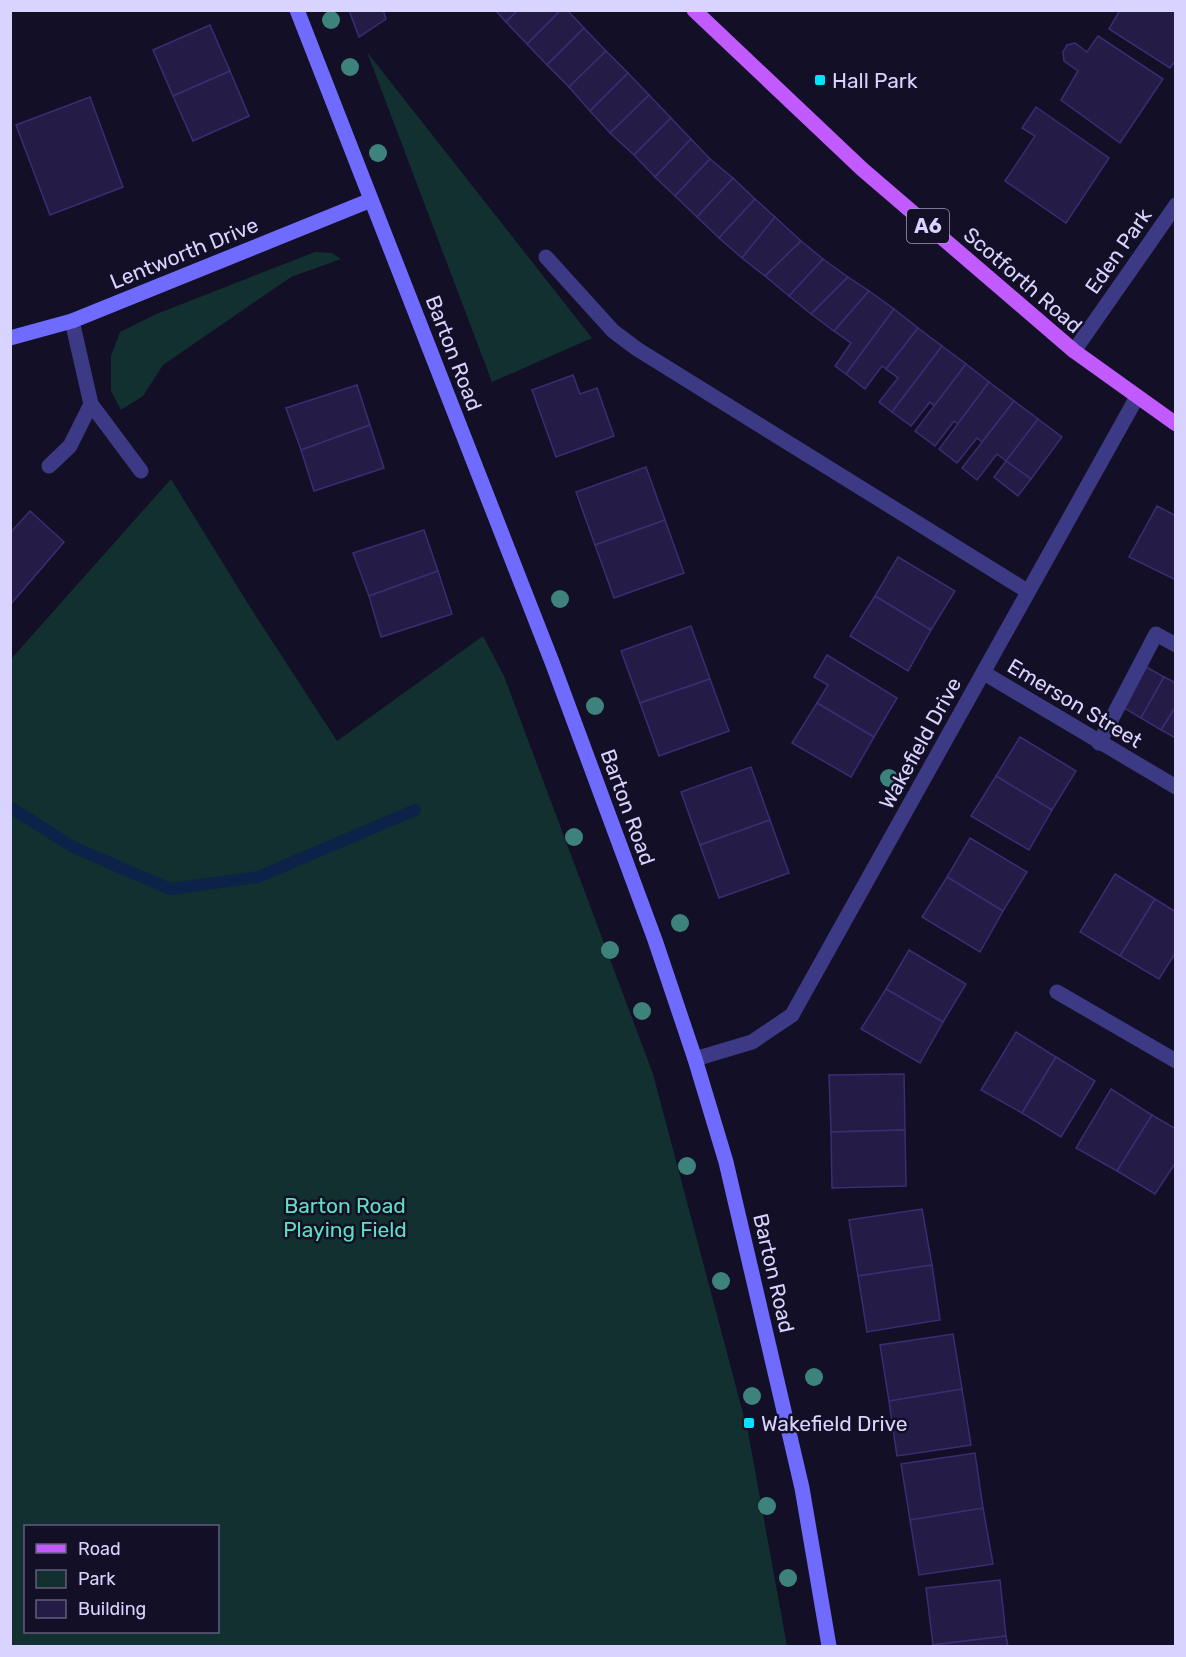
<svg xmlns="http://www.w3.org/2000/svg" width="1186" height="1657" viewBox="0 0 1186 1657" font-family="Rubik,sans-serif">
<style>
.green{fill:#12302f;fill-rule:evenodd}
.lines{fill:none;stroke-linecap:round;stroke-linejoin:round}
.stream{stroke:#0c2248;stroke-width:12}
.building{fill:#241b47;stroke:#3b2d73;stroke-width:1.5}
.lane{stroke:#3d3a85;stroke-width:15}
.street{stroke:#3d3a85;stroke-width:15}
.secondary{stroke:#6f6bff;stroke-width:15}
.primary{stroke:#c25bff;stroke-width:15}
.tree{fill:#3d827b}
.poi-dot{fill:#00e5ff;stroke:#130f26;stroke-width:2}
.labels{text-anchor:middle;dominant-baseline:central;stroke-width:5;stroke-linejoin:round;paint-order:stroke}
.shield{fill:#130f26;stroke:#9e99be;stroke-width:1.5}
.shield-label{font-size:20px;font-weight:bold;fill:#d9d4ff}
.poi-label{font-size:21px;fill:#d9d4ff;stroke:#130f26;text-anchor:start}
.street-label{font-size:21px;fill:#d9d4ff;stroke:#130f26}
.park-label{font-size:21px;fill:#5fe0c0;stroke:#130f26}
</style>
<rect width="100%" height="100%" fill="#130f26"/>
<g class="green">
<polygon points="367,52 592,338 492,382"/>
<polygon points="315,252 332,253 341,259 291,277 163,365 143,396 121,410 111,391 111,356 120,332 154,315"/>
<path d="M 171,479 L 250,607 L 337,741 L 483,636 L 504,676 L 653,1074 L 748,1432 L 787,1646 L 11,1646 L 11,659 ZM 26,1526 L 218,1526 L 218,1632 L 26,1632 Z"/>
</g>
<g class="lines">
<polyline class="stream" points="10,807 73,847 170,889 258,877 415,810"/>
</g>
<g class="building">
<polygon points="349,10 383,10 386,19 359,37"/>
<polygon points="495,10 518,10 506,22"/>
<polygon points="518,10 561,10 527,44 506,22"/>
<polygon points="561,10 567,10 584,28 547,65 527,44"/>
<polygon points="1120,10 1176,10 1176,60 1170,68 1109,29"/>
<polygon points="210,25 230,71 173,96 153,50"/>
<polygon points="584,28 606,51 569,87 547,65"/>
<polygon points="1098,36 1163,79 1120,143 1061,100 1078,71 1064,61 1063,52 1067,45 1075,43 1087,52"/>
<polygon points="606,51 628,73 590,111 569,87"/>
<polygon points="230,71 249,116 193,141 173,96"/>
<polygon points="628,73 649,95 610,133 590,111"/>
<polygon points="649,95 671,118 634,155 610,133"/>
<polygon points="90,97 123,187 50,215 16,125"/>
<polygon points="1036,107 1109,158 1066,223 1005,181 1035,136 1022,128"/>
<polygon points="671,118 691,139 655,177 634,155"/>
<polygon points="691,139 710,159 675,196 655,177"/>
<polygon points="710,159 733,178 697,217 675,196"/>
<polygon points="733,178 755,199 719,238 697,217"/>
<polygon points="755,199 775,217 742,258 719,238"/>
<polygon points="775,217 801,241 765,276 742,258"/>
<polygon points="801,241 823,259 789,296 765,276"/>
<polygon points="823,259 848,277 811,314 789,296"/>
<polygon points="848,277 869,291 834,331 811,314"/>
<polygon points="869,291 894,309 846,374 835,366 851,343 834,331"/>
<polygon points="894,309 918,328 886,369 882,366 865,389 846,374"/>
<polygon points="918,328 942,346 892,412 879,402 898,378 886,369"/>
<polygon points="942,346 966,364 934,406 930,402 911,426 892,412"/>
<polygon points="966,364 989,382 958,424 954,421 935,446 915,431"/>
<polygon points="573,375 580,394 597,388 614,436 556,457 532,390"/>
<polygon points="989,382 1014,401 982,442 977,438 957,463 939,449"/>
<polygon points="357,385 370,425 301,450 286,408"/>
<polygon points="1014,401 1038,419 1006,461 997,454 977,480 962,468"/>
<polygon points="1038,419 1062,437 1031,479 1006,461"/>
<polygon points="370,425 384,468 314,491 301,450"/>
<polygon points="1006,461 1031,479 1018,496 994,477"/>
<polygon points="646,467 665,520 595,545 576,492"/>
<polygon points="1157,506 1176,516 1176,580 1129,557"/>
<polygon points="30,511 64,542 10,605 10,533"/>
<polygon points="665,520 684,573 614,598 595,545"/>
<polygon points="424,530 438,571 369,596 353,553"/>
<polygon points="898,557 955,591 931,630 875,596"/>
<polygon points="438,571 452,614 381,637 369,596"/>
<polygon points="875,596 931,630 908,671 850,636"/>
<polygon points="691,626 710,679 640,703 621,651"/>
<polygon points="827,655 897,698 874,737 817,703 828,685 814,677"/>
<polygon points="1143,665 1164,677 1141,718 1119,705"/>
<polygon points="1164,677 1176,683 1176,706 1161,730 1141,718"/>
<polygon points="710,679 729,731 659,756 640,703"/>
<polygon points="817,703 874,737 851,777 792,743"/>
<polygon points="1176,706 1176,738 1161,730"/>
<polygon points="1020,737 1076,771 1052,810 996,776"/>
<polygon points="751,767 770,820 700,845 681,792"/>
<polygon points="996,776 1052,810 1029,850 971,816"/>
<polygon points="770,820 789,873 719,898 700,845"/>
<polygon points="970,838 1027,872 1003,911 947,877"/>
<polygon points="1115,874 1155,899 1120,956 1080,932"/>
<polygon points="947,877 1003,911 980,952 922,917"/>
<polygon points="1155,899 1176,912 1176,952 1159,979 1120,956"/>
<polygon points="909,950 966,984 943,1022 886,989"/>
<polygon points="886,989 943,1022 920,1063 861,1029"/>
<polygon points="1016,1032 1056,1057 1022,1113 981,1090"/>
<polygon points="1056,1057 1095,1081 1061,1137 1022,1113"/>
<polygon points="904,1074 905,1130 831,1132 829,1075"/>
<polygon points="1111,1089 1152,1115 1117,1171 1076,1148"/>
<polygon points="1152,1115 1176,1129 1176,1162 1155,1194 1117,1171"/>
<polygon points="905,1130 906,1186 832,1188 831,1132"/>
<polygon points="922,1209 932,1265 858,1276 849,1220"/>
<polygon points="932,1265 940,1320 867,1332 858,1276"/>
<polygon points="953,1334 962,1389 889,1401 880,1345"/>
<polygon points="962,1389 971,1445 897,1456 889,1401"/>
<polygon points="975,1453 983,1508 910,1520 901,1464"/>
<polygon points="983,1508 993,1564 919,1575 910,1520"/>
<polygon points="1000,1580 1006,1636 933,1645 926,1588"/>
<polygon points="1006,1636 1008,1646 933,1646 933,1645"/>
</g>
<g class="lines">
<g class="lane">
<polyline points="546,257 613,331 637,349 1027,591"/>
<polyline points="72,321 91,404 141,471"/>
<polyline points="49,466 70,446 91,404"/>
<polyline points="1099,743 1156,634 1176,645"/>
</g>
<g class="street">
<polyline points="1074,351 1176,205"/>
<polyline points="984,673 1176,787"/>
<polyline points="1057,992 1176,1061"/>
<polyline points="695,1059 752,1042 792,1015 1137,397"/>
</g>
<g class="secondary">
<polyline points="297,10 552,662 655,940 695,1059 726,1162 802,1488 829,1646"/>
<polyline points="10,338 72,321 371,200"/>
</g>
<polyline class="primary" points="694,10 862,169 1074,351 1176,424"/>
</g>
<g class="tree">
<circle cx="331" cy="20" r="9"/>
<circle cx="350" cy="67" r="9"/>
<circle cx="378" cy="153" r="9"/>
<circle cx="560" cy="599" r="9"/>
<circle cx="595" cy="706" r="9"/>
<circle cx="889" cy="778" r="9"/>
<circle cx="574" cy="837" r="9"/>
<circle cx="680" cy="923" r="9"/>
<circle cx="610" cy="950" r="9"/>
<circle cx="642" cy="1011" r="9"/>
<circle cx="687" cy="1166" r="9"/>
<circle cx="721" cy="1281" r="9"/>
<circle cx="814" cy="1377" r="9"/>
<circle cx="752" cy="1396" r="9"/>
<circle cx="767" cy="1506" r="9"/>
<circle cx="788" cy="1578" r="9"/>
</g>
<g class="poi-dot">
<rect x="814" y="74" width="12" height="12" rx="3"/>
<rect x="743" y="1417" width="12" height="12" rx="3"/>
</g>
<g class="labels">
<rect class="shield" x="907" y="209" width="42" height="34" rx="4.5"/>
<g class="shield-label">
<text x="928" y="226">A6</text>
</g>
<g class="poi-label">
<text x="832" y="80">Hall Park</text>
<text x="761" y="1423">Wakefield Drive</text>
</g>
<g class="street-label">
<text transform="translate(1118 251) rotate(-55)">Eden Park</text>
<text transform="translate(184 253) rotate(-22)">Lentworth Drive</text>
<text transform="translate(1023 280) rotate(41)">Scotforth Road</text>
<text transform="translate(454 353) rotate(69)">Barton Road</text>
<text transform="translate(1075 703) rotate(31)">Emerson Street</text>
<text transform="translate(920 743) rotate(-61)">Wakefield Drive</text>
<text transform="translate(628 807) rotate(70)">Barton Road</text>
<text transform="translate(774 1273) rotate(77)">Barton Road</text>
</g>
<g class="park-label">
<text x="345" y="1205">Barton Road<tspan x="345" dy="24">Playing Field</tspan></text>
</g>
</g>
<rect width="1186" height="1657" fill="none" stroke="#d9d4ff" stroke-width="24"/>
<rect x="24" y="1525" width="195" height="108" fill="#130f26" stroke="#625e7d" stroke-width="1.5"/>
<rect x="36" y="1544" width="30" height="9" fill="#c25bff" stroke="#625e7d" stroke-width="1.5"/>
<text x="78" y="1555" font-size="18" fill="#d9d4ff">Road</text>
<rect x="36" y="1570" width="30" height="18" fill="#12302f" stroke="#625e7d" stroke-width="1.5"/>
<text x="78" y="1585" font-size="18" fill="#d9d4ff">Park</text>
<rect x="36" y="1600" width="30" height="18" fill="#241b47" stroke="#625e7d" stroke-width="1.5"/>
<text x="78" y="1615" font-size="18" fill="#d9d4ff">Building</text>
</svg>
